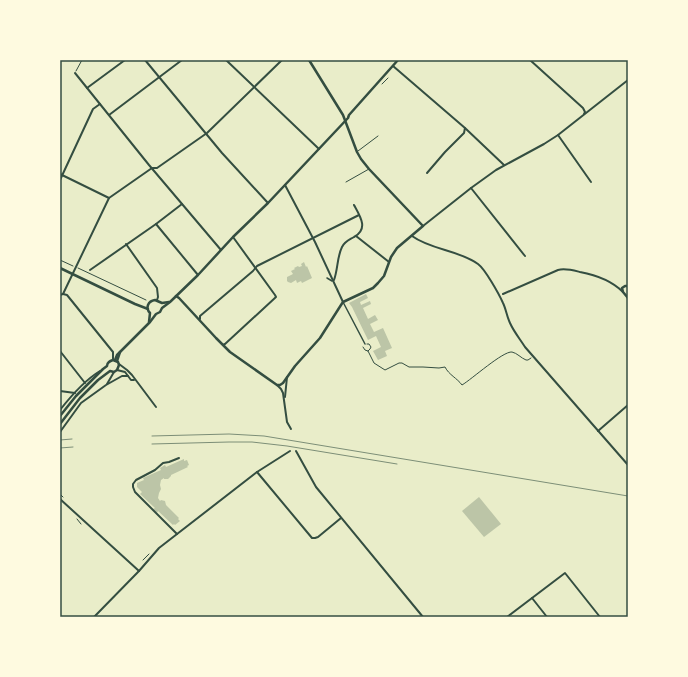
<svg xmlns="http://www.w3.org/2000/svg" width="688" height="677" viewBox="0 0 688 677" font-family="Jost,sans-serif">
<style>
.building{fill:#bcc5a7}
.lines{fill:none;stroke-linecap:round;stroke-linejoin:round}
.path{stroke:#344e41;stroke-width:1}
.service{stroke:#344e41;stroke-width:1}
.pedestrian{stroke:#344e41;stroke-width:1.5}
.minor{stroke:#344e41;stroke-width:2}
.tertiary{stroke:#344e41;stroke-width:2.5}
.secondary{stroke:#344e41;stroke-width:2.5}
.rail{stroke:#7c8e77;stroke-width:1}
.neatline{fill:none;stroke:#344e41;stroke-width:1.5}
</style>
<rect width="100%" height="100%" fill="#e9edc9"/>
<g class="building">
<polygon points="304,262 306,267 307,266 312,278 302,283 301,281 297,283 296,280 291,283 288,282 287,281 287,277 293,274 291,271 295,269 294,268 298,266 299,267 302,266 301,264"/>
<polygon points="366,294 368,298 360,302 361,305 370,301 371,304 363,308 368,319 375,315 378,320 370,324 374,332 383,328 392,348 385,351 387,356 378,360 373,351 381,347 376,336 368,340 352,307 349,303"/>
<polygon points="184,459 184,461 187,460 189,465 187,466 188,467 171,475 171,476 168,479 164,479 164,478 161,480 160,485 161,489 159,493 158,498 160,501 161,500 165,501 166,505 179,518 178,519 180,521 175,525 174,524 173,525 158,511 157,513 153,509 155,508 140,494 142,492 137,487 137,483 144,480 143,478 161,470 160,468 165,465 166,467"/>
<polygon points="479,497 501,524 484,537 462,511"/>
</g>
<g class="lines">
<g class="path">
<polyline points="76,71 82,60"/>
<polyline points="382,84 388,78"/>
<polyline points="60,260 73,266"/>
<polyline points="78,268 146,300"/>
<polyline points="367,344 369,344 371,347 370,349 368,351"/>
<path d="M 363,347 L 365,350 L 368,351 L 374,363 L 385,370 L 399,363 L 402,363 L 409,367 L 423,367 L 439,368 L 445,367 C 449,375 457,378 462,385 C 472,379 503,351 512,352 C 517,353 521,358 526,360 L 528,360 L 531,358"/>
<polyline points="60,494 63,497"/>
<polyline points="77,519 81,524"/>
<polyline points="143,560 149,554"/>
</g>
<g class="service">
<polyline points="358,151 378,136"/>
<polyline points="346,182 369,169"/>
</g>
<g class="pedestrian">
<polyline points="327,278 332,281"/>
<polyline points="343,302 365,344"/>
</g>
<g class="minor">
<polyline points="145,60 222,153 268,203"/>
<polyline points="226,60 319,149"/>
<polyline points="530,60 583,108 585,112 584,114"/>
<polyline points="393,66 465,128 504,165"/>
<polyline points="75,73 149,165 221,250"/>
<polyline points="87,88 125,60"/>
<polyline points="109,115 182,60"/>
<polyline points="558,135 591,182"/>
<polyline points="427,173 445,152 464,133 465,128"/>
<polyline points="60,174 109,198"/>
<polyline points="60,180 93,109 100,104"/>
<polyline points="285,185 315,242 343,302"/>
<polyline points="471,188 525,256"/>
<polyline points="156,224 198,275"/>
<polyline points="423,226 471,188 496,170 544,144 558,135 628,80"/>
<polyline points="356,236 389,262"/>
<path d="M 412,236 C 431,250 459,250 478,264 C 485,269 499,294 503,303 C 506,309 507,317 510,323 C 514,332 520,339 525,347 L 628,465"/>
<polyline points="126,244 157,288 158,297 157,300"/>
<polyline points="90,270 156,224 182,204"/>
<path d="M 334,280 C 338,269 337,257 342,247 C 345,241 349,240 354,237 C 369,229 360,216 354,205"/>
<polyline points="63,294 67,295 113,352 113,360"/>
<path d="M 503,294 L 558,270 C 565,268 572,270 580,272 C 596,275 611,280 623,292"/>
<polyline points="60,295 63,294 109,198 152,168 157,168 207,133 282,60"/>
<polyline points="200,319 200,316 253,271 257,266 359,215"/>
<polyline points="223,345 225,344 276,297 275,295 233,237"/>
<polyline points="60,351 85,383"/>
<polyline points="119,364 127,370 132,375 156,407"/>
<polyline points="117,370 125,372 131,380 134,380"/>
<polyline points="107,384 114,372"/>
<polyline points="277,385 281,389 283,393 287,422 291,429"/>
<polyline points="60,391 75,393"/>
<polyline points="285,397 287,377"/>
<path d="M 60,410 C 71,396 85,380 100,371"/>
<polyline points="598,431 628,405"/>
<polyline points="60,432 81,403 106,385 122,376 128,376"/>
<polyline points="296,451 316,487 423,617"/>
<polyline points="257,472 312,538 315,538 318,537 341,518"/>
<polyline points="60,499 139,571"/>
<polyline points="177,534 135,492 133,487 133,484 136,480 155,470 163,463 169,462 179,458"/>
<polyline points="532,598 547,617"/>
<polyline points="94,617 139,571 159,548 257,472 290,451"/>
<polyline points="507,617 565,573 600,617"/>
</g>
<g class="tertiary">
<polyline points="628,286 625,286 622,288 623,292 628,298"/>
<polyline points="176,296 179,298 216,338 230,352 277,385 280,385 283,383 295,366 320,338 341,305 343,302 373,288 378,283 384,276 391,257 397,248 423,226 369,169 361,159 357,152 343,115 309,60"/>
</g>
<g class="secondary">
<polyline points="60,268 135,304 148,309"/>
<path d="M 149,322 L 150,313 C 145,308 148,301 155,300 L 162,303 L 169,302"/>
<polyline points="115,360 117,355 150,322 156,314 160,312 162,308 170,302 198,275 233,237 268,203 348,118 349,115 398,60"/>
<polyline points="117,361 120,352"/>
<path d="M 60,416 L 76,396 L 103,369 L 107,366 C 107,362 110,361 113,360 L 118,362 L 119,365 L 117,370 L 114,372 L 110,371 L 98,380 L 80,398 L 60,424"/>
</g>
<g class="rail">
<polyline points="152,436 229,434 264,436 628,496"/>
<polyline points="60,440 72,439"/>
<polyline points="152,444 229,442 252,442 287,446 397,464"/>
<polyline points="60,448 73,447"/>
</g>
</g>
<rect width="688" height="677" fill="none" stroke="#fefae0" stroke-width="122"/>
<rect x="61" y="61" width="566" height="555" class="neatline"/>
</svg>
